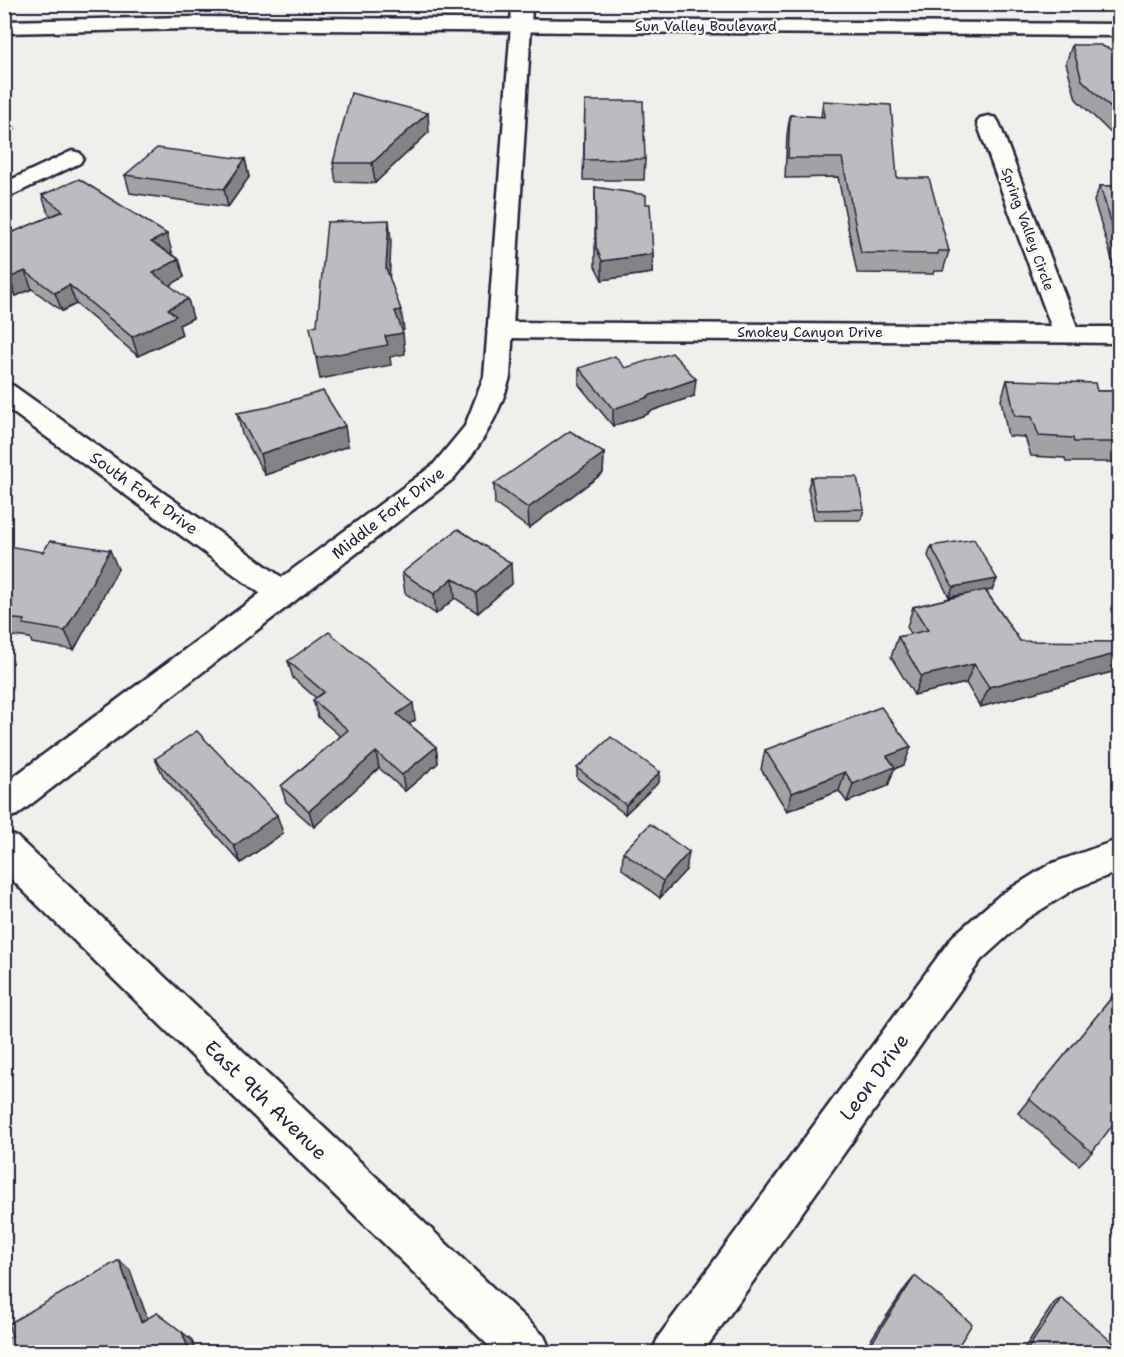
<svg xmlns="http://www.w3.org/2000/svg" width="1124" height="1357" viewBox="0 0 1124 1357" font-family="'Shantell Sans',sans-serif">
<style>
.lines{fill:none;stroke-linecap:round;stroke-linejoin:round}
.street-casing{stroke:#22223b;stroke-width:5}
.secondary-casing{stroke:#22223b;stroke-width:5}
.primary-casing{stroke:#22223b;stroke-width:5}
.street{fill:#fdfcf7;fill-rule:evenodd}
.secondary{fill:#fdfcf7;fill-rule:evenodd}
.primary{fill:#fdfcf7;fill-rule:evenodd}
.wall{fill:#a2a2a5;stroke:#22223b;stroke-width:1.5}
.shaded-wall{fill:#848486;stroke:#22223b;stroke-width:1.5}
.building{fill:#bcbcc0;stroke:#22223b;stroke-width:1.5}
.labels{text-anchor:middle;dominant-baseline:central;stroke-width:4.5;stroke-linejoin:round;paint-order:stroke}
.far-street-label{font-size:14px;fill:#22223b;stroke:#fdfcf7}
.street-label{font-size:16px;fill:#22223b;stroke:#fdfcf7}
.near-street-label{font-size:20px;fill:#22223b;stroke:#fdfcf7}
</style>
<rect width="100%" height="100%" fill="#f0efec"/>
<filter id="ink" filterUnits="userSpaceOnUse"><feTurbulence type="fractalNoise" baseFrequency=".0167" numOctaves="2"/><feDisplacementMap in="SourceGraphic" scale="12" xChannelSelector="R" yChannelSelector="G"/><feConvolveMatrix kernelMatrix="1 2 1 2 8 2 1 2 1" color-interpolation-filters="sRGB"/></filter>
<g filter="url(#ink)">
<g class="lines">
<g class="street-casing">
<g id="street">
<polygon points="512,4 532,4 531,25 528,29 514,29 511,25"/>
<polygon points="988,116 996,118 999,123 1077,327 1120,327 1120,343 500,338 491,336 487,330 491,324 500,322 1051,326 977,123 980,118"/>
<polygon points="72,151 80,153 83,158 80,163 4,199 4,183"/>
<polygon points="4,383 14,386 294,586 299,594 294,602 283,606 272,602 4,406"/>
</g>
</g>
<g class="secondary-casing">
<g id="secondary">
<path d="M 521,19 L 528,21 L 531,25 L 510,377 C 499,417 480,447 453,479 L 17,815 L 4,819 L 4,784 L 433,465 L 465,426 L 484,377 L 511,25 L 514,21 Z"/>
<polygon points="4,832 17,837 544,1336 551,1352 495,1352 4,872"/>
<polygon points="1120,839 1120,871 1076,888 1026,919 981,960 703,1352 652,1352 659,1336 953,936 1000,895 1050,864"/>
</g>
</g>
<g class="primary-casing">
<polygon id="primary" points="189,17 1120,24 1120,36 189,29 4,33 4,21"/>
</g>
<use href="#street" class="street"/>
<use href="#secondary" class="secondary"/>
<use href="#primary" class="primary"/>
</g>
<g class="wall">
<polygon points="1072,45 1119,53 1119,141 1076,99 1066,63"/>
<polygon points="585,101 645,159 644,180 583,180"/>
<polygon points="823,101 897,178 949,251 943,271 934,271 933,274 857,273 838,177 785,178 787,135 790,115 821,117"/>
<polygon points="429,132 375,183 336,182 333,163"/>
<polygon points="245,159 249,177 228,207 130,193 125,175"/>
<polygon points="1100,186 1119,186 1119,269 1115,269 1094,201"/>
<polygon points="595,187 646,204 653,254 652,273 602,280 595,266"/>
<polygon points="42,195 172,252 170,253 179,259 184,277 169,285 193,318 179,325 182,335 138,356 76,304 62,311 32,289 16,296 4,284 4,236 52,216 48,213"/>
<polygon points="579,368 625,368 694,396 648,412 648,414 613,426 579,385"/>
<polygon points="1007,380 1097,391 1119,391 1119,462 1066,462 1065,458 1031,456 1025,437 1008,436 1001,400"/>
<polygon points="237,413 348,446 265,475 242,434"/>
<polygon points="604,453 603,473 529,528 495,504 494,484"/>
<polygon points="811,477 864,509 861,520 814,520 808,488"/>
<polygon points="931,546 997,579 992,590 986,591 1020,641 1112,672 980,707 966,683 914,695 891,657 898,637 911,634 907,627 913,607 967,594 949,597 928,556"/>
<polygon points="4,552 118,569 74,650 32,643 30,638 4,635"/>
<polygon points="402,573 512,583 478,613 455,598 436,614 405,593"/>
<polygon points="288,661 415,720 409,724 436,747 438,763 405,791 379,768 314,827 286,802 281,786 340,736 318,717 313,700 316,698 293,678"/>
<polygon points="765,750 904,765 894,769 888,786 847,802 839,791 787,811 761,769"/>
<polygon points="155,759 283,833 241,863 164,777"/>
<polygon points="577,768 659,782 625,814 577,778"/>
<polygon points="623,852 686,870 660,898 622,869"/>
<polygon points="1117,991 1092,1152 1079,1165 1018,1113"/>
<polygon points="915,1276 954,1353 862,1353 906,1287"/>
<polygon points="1061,1298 1119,1353 1021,1353 1054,1303"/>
</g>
<g class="shaded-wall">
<polygon points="9,112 15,129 4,135 4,115"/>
<polygon points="428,113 429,132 375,183 372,163"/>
<polygon points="245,159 249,177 228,207 224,189"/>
<polygon points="389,220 391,241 389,289 386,268"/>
<polygon points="167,234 172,252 157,260 151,242"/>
<polygon points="653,254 652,273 602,280 602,261"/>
<polygon points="179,259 184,277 159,292 153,273"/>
<polygon points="25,271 32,289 16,296 9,278"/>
<polygon points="69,285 76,304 62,311 55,293"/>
<polygon points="188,299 193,318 179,325 182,335 138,356 132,337 168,309"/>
<polygon points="401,310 404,330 397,332 395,311"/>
<polygon points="403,333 405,354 390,357 391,365 320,379 316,358 385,336"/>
<polygon points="696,379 694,396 648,412 648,414 613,426 613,409 648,396"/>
<polygon points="345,426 348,446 265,475 260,454"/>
<polygon points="604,453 603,473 529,528 528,508"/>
<polygon points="4,514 8,521 4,527"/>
<polygon points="110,550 118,569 74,650 65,631"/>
<polygon points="511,563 512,583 478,613 476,593"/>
<polygon points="453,578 455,598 436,614 434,594"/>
<polygon points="997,579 992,590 949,597 953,587"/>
<polygon points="1119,653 1119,659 1112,672 980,707 989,687"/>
<polygon points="974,664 966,683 914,695 921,676"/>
<polygon points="413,703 415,720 400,731 397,714"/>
<polygon points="436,747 438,763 405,791 402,775"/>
<polygon points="911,747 904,765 894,769 888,786 847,802 853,784 887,756"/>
<polygon points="376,752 379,768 314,827 309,811"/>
<polygon points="660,772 659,782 625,814 626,805"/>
<polygon points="845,772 839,791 787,811 792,793"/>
<polygon points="277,815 283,833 241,863 234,846"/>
<polygon points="689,852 686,870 660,898 663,881"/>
<polygon points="119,1260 130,1270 152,1331 141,1322"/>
<polygon points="182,1332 192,1340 196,1353 190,1353"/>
<polygon points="57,1343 68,1353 43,1353"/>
</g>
<g class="building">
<polygon points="1072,45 1100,45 1119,53 1119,116 1082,80"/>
<polygon points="351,93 428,113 372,163 333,163"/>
<polygon points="585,101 643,101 645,159 584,160"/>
<polygon points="823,101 891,105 897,178 929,178 949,251 938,251 938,254 861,253 842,158 788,158 790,115 824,117"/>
<polygon points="4,110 9,112 4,115"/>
<polygon points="157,148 245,159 224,189 125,175"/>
<polygon points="79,179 167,234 151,242 179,259 153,273 188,299 168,309 176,316 132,337 69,285 55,293 25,271 9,278 4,273 4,236 63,211 42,195"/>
<polygon points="1100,186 1119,186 1119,248"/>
<polygon points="595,187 646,195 646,204 650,204 653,254 602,261 596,247"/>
<polygon points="389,220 386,268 401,310 395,311 403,333 385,336 388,345 316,358 310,327 317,325 327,222"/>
<polygon points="672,353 696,379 648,396 649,397 613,409 579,368 615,356 625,368"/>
<polygon points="1007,380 1095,383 1097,391 1119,391 1119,442 1074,442 1073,438 1039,436 1032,417 1015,416"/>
<polygon points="323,391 345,426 260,454 237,413 269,407"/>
<polygon points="570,431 604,453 528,508 494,484"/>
<polygon points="811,477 857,477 864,509 817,510"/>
<polygon points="458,529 511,563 476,593 453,578 434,594 402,573"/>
<polygon points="974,539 997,579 953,587 931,546"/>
<polygon points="50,541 110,550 65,631 23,624 25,620 4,618 4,552 8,546 43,552"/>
<polygon points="985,590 1020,641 1119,642 1119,653 989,687 974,664 921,676 898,637 928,630 913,607"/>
<polygon points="329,632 413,703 397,714 436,747 402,775 376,752 309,811 281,786 348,730 313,700 324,692 288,661"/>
<polygon points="881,707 911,747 887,756 895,767 853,784 845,772 792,793 765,750"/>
<polygon points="197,731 277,815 234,846 155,759"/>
<polygon points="611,737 660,772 626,805 577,768"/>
<polygon points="650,824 689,852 663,881 623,852"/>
<polygon points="1117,991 1119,992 1119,1117 1092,1152 1029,1099"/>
<polygon points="119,1260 141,1322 157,1313 182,1332 190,1353 60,1353 57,1343 43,1353 4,1353 4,1341 12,1336 8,1324"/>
<polygon points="915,1276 972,1324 954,1353 865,1353"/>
<polygon points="1061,1298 1119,1348 1119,1353 1025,1353"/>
</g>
</g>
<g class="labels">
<g class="far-street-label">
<text x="706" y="26">Sun Valley Boulevard</text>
<text transform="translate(1028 229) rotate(70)">Spring Valley Circle</text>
<text x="810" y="332">Smokey Canyon Drive</text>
</g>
<g class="street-label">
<text transform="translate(144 493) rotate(36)">South Fork Drive</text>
<text transform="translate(388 513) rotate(-38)">Middle Fork Drive</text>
</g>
<g class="near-street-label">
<text transform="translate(874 1077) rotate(-54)">Leon Drive</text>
<text transform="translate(266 1100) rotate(44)">East 9th Avenue</text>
</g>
</g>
<rect width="1124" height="1357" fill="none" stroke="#fdfcf7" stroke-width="24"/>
<rect x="12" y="12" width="1100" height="1333" fill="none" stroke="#22223b" stroke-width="2" filter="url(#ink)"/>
</svg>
